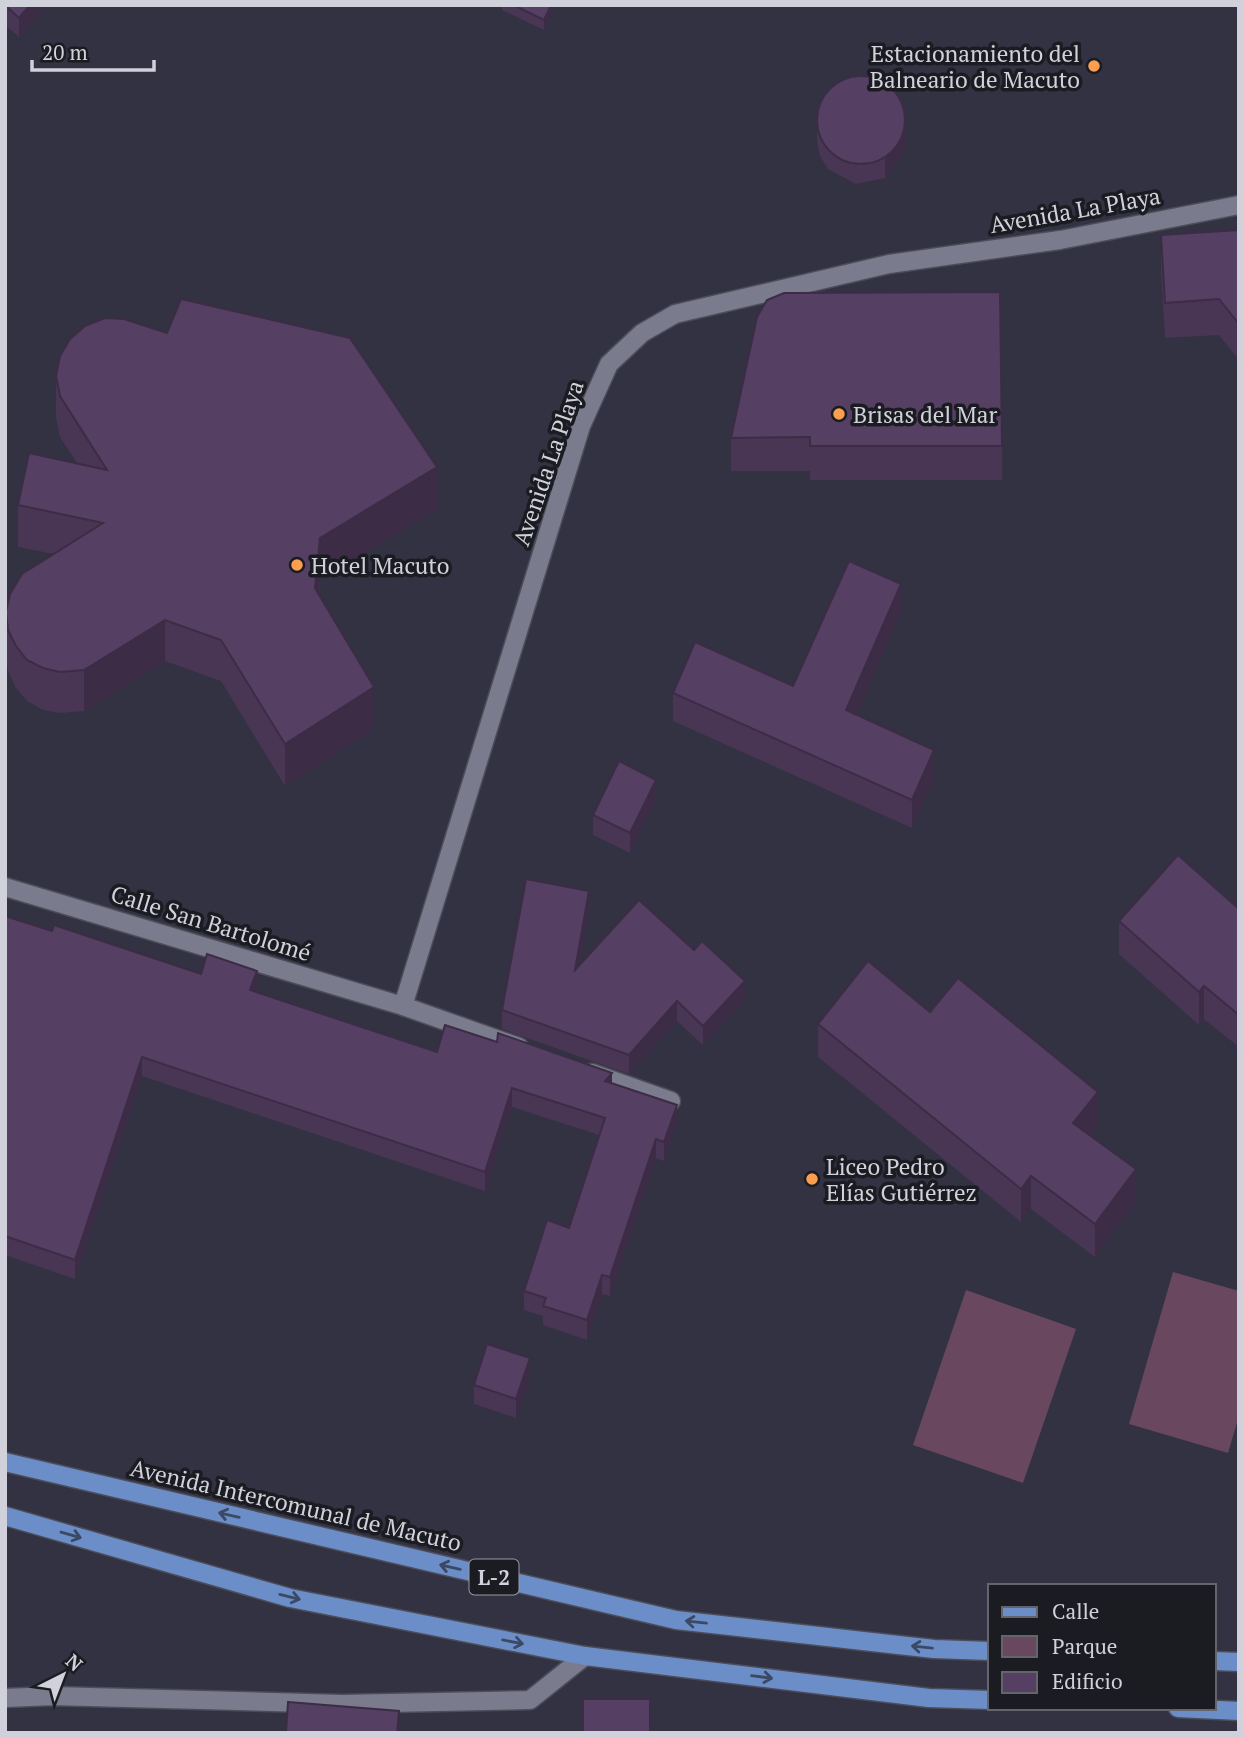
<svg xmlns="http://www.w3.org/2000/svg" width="1244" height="1738" viewBox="0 0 1244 1738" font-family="'PT Serif',serif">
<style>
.green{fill:#69475f}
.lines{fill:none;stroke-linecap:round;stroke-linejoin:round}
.minor-casing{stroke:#4d4d5a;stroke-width:21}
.primary-casing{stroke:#4d4d5a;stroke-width:21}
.minor{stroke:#7b7b8e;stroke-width:18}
.primary{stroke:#6b8ec8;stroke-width:18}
.wall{fill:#493655}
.shaded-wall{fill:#3c2c45}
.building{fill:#553f63;stroke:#3c2c45;stroke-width:2}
.oneway{stroke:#3b4964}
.poi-dot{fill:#fb9e50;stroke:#1b1b22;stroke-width:2.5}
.labels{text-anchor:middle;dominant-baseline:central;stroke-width:7;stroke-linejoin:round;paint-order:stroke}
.shield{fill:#1b1b22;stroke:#9a9aa4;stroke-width:2}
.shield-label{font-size:21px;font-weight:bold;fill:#d0d1db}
.poi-label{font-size:23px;fill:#d0d1db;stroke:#1b1b22;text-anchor:start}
.street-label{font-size:23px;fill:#d0d1db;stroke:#1b1b22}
</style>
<rect width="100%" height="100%" fill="#323242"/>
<g class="green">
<polygon points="1173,1272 1239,1291 1239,1416 1228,1453 1129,1424"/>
<polygon points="966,1290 1076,1329 1023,1483 913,1445"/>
</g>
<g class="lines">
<g class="minor-casing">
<g id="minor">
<polyline points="5,887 403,1006 519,1047"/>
<polyline points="403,1006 581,426 609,364 642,333 675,314 889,264 1060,240 1239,205"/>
<polyline points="592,1073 671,1101"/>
<polyline points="5,1698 53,1696 342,1704 530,1700 585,1656"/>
</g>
</g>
<g class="primary-casing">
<g id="primary">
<polyline points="5,1462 676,1620 934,1649 990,1651"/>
<polyline points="5,1516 290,1598 585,1656 929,1698 990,1700"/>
<polyline points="1214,1661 1239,1662"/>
<polyline points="1178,1708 1239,1711"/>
</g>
</g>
<use href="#minor" class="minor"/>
<use href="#primary" class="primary"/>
</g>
<g class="wall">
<polygon points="5,5 47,5 19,37 5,25"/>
<polygon points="502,5 555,5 544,30 502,10"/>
<polygon points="817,121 906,139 904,154 885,178 856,184 828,169 820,156 817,141"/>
<polygon points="1239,230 1239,360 1219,335 1165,338 1161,270 1161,235"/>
<polygon points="757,317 1002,446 1002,480 810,480 810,471 731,471 731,438"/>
<polygon points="56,376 437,509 320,580 319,594 374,729 285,786 221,681 165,661 84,711 60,713 43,710 27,701 16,688 8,671 6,654 6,612 54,554 18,547 18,505 77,463 60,437 56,417"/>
<polygon points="901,612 856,715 934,778 912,828 673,721 673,693 793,686"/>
<polygon points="656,800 630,853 593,835 593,815"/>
<polygon points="1239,909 1239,1047 1204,1019 1199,1025 1119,954 1119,921"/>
<polygon points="589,910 579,965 745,1000 703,1045 677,1021 629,1074 502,1029 502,1010"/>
<polygon points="5,916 52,931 257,990 256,992 437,1052 612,1083 677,1124 664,1161 656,1158 610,1296 602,1294 587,1340 543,1325 543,1316 524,1310 524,1291 569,1228 599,1135 512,1107 485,1191 142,1076 75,1279 5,1255"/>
<polygon points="930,1012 1098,1126 1090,1136 1136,1202 1095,1257 1031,1209 1021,1222 818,1057 818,1024"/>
<polygon points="530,1378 516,1418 474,1404 474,1385"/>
</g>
<g class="shaded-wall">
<polygon points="30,5 47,5 19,37 19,18"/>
<polygon points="551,5 555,5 544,30 544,20"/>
<polygon points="906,119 906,139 904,154 885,178 885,159"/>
<polygon points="437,467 437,509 320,580 315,629 315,588 320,538"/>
<polygon points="901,584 901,612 846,738 846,710"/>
<polygon points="165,620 165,661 84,711 84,670"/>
<polygon points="374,687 374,729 285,786 285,744"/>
<polygon points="934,750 934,778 912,828 912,800"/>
<polygon points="656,780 656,800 630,853 630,833"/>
<polygon points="589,891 589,910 575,989 575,970"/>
<polygon points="257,971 257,990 250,1009 250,990"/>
<polygon points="745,981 745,1000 703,1045 703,1026"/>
<polygon points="1204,986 1204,1019 1199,1025 1199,992"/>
<polygon points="677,1001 677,1021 629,1074 629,1055"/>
<polygon points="142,1057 142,1076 75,1279 75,1260"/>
<polygon points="612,1073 612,1092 605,1081"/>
<polygon points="512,1088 512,1107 485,1191 485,1172"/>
<polygon points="1098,1092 1098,1126 1073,1157 1073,1123"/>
<polygon points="677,1105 677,1124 664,1161 664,1142"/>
<polygon points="656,1139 656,1158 610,1296 610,1277"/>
<polygon points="1136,1169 1136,1202 1095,1257 1095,1224"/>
<polygon points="1031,1176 1031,1209 1021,1222 1021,1189"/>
<polygon points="602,1275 602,1294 587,1340 587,1320"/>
<polygon points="530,1358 530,1378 516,1418 516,1399"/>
</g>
<g class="building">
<polygon points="5,5 30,5 19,18"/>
<polygon points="513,5 551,5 544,20"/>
<circle cx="861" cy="120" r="44"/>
<polygon points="1239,230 1239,324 1219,299 1165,303 1161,235"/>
<polygon points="1000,292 1002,446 810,446 810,437 731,438 757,317 767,300 784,293 796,293"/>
<polygon points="181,299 350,338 437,467 320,538 315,588 374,687 285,744 221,640 165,620 84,670 60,672 43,668 27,660 16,646 8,630 6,612 10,594 22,574 103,523 18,505 29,453 107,470 60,396 56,376 60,356 70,339 85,326 105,318 124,319 167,333"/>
<polygon points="849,561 901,584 846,710 934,750 912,800 673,693 695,642 793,686"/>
<polygon points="619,761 656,780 630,833 593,815"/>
<polygon points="1178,855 1239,909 1239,1015 1204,986 1199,992 1119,921"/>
<polygon points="526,879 589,891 575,970 639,900 694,950 702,941 745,981 703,1026 677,1001 629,1055 502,1010"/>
<polygon points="5,916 52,931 54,925 201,974 207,954 257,971 250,990 437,1052 445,1025 497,1042 498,1033 612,1073 605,1081 677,1105 664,1142 656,1139 610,1277 602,1275 587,1320 543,1306 546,1298 524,1291 547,1220 569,1228 605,1118 512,1088 485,1172 142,1057 75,1260 5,1236"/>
<polygon points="868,961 930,1012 958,978 1098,1092 1073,1123 1136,1169 1095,1224 1031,1176 1021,1189 818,1024"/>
<polygon points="487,1344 530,1358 516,1399 474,1385"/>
<rect x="583" y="1699" width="67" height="34"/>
<polygon points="288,1702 399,1711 397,1733 286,1733"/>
</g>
<defs><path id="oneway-shaft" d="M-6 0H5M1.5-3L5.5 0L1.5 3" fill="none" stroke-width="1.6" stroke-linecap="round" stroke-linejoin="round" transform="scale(1.75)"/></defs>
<g class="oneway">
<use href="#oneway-shaft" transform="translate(229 1515) rotate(-167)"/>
<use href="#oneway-shaft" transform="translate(71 1535) rotate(16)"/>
<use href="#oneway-shaft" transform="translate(450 1567) rotate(-167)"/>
<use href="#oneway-shaft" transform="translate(290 1597) rotate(14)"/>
<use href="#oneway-shaft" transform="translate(696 1622) rotate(-174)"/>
<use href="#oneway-shaft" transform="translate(513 1642) rotate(11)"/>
<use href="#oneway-shaft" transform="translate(922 1647) rotate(-174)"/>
<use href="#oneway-shaft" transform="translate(762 1677) rotate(7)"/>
</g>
<g class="poi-dot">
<circle cx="1094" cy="66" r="7"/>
<circle cx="839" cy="414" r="7"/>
<circle cx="297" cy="565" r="7"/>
<circle cx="812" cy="1179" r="7"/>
</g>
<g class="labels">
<rect class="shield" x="469.5" y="1559.5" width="49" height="35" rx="5"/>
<g class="shield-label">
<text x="494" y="1577">L-2</text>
</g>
<g class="poi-label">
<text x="1080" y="53" text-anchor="end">Estacionamiento del<tspan x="1080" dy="26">Balneario de Macuto</tspan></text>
<text x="853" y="414">Brisas del Mar</text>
<text x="311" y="565">Hotel Macuto</text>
<text x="826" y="1166">Liceo Pedro<tspan x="826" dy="26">Elías Gutiérrez</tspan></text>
</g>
<g class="street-label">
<text transform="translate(1075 210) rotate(-10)">Avenida La Playa</text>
<text transform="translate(548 463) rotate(-71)">Avenida La Playa</text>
<text transform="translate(211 923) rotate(17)">Calle San Bartolomé</text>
<text transform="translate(296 1505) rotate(13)">Avenida Intercomunal de Macuto</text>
</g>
</g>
<rect width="1244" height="1738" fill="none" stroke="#d0d1db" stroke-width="14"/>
<rect x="988" y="1584" width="228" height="126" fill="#1b1b22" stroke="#63646c" stroke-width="2"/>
<rect x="1002" y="1607" width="35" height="10" fill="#6b8ec8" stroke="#63646c" stroke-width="2"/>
<text x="1052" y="1619" font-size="21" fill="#d0d1db">Calle</text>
<rect x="1002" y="1636" width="35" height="21" fill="#69475f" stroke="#63646c" stroke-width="2"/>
<text x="1052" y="1654" font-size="21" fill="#d0d1db">Parque</text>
<rect x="1002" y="1672" width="35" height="21" fill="#553f63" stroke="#63646c" stroke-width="2"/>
<text x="1052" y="1689" font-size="21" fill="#d0d1db">Edificio</text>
<g transform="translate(63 1675) rotate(42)" stroke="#1b1b22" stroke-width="5" paint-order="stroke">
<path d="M0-5L12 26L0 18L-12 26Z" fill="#d0d1db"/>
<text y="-10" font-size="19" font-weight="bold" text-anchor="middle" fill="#d0d1db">N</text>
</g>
<path d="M32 60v10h122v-10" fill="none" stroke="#d0d1db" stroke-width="3.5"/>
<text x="42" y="60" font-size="21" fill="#d0d1db" stroke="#1b1b22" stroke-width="5" paint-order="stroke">20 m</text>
</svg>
